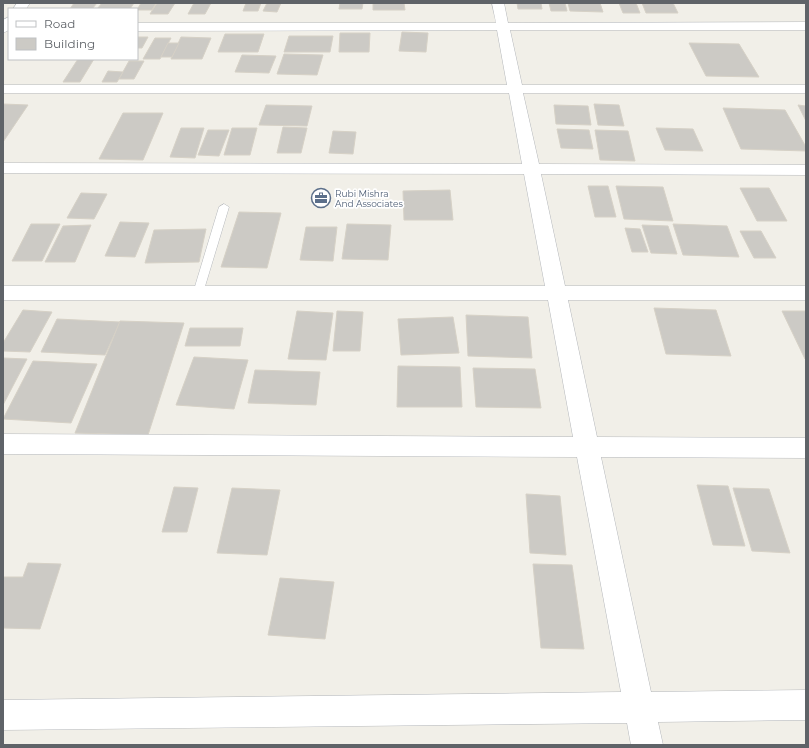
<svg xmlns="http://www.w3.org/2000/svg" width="809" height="748" viewBox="0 0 809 748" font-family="Montserrat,sans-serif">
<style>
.building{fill:#cccac5;stroke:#d6d1c6}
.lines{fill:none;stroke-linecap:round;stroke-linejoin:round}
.lane-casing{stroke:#b5b8bc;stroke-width:1}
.street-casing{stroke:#b5b8bc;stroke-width:1}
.secondary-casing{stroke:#b6babf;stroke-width:1}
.lane{fill:#fff;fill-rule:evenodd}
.street{fill:#fff;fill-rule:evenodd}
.secondary{fill:#fff;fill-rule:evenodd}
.labels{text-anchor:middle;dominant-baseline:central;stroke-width:3.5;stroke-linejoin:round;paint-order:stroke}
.far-service-label{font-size:9px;fill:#4e5e75;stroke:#fff;text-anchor:start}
</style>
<rect width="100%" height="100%" fill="#f1efe8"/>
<g class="building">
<polygon points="74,3 97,3 92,9 70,9"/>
<polygon points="102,3 134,3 130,9 97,9"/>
<polygon points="141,3 156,3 152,10 137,10"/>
<polygon points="157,3 175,3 168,14 150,14"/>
<polygon points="194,3 211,3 205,14 188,14"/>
<polygon points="246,3 261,3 258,11 243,11"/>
<polygon points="267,3 281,3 277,12 263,11"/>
<polygon points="340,3 363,3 362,9 339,9"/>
<polygon points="373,3 404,3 405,10 373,10"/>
<polygon points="517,3 541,3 542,9 518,9"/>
<polygon points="549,3 565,3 567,11 551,11"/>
<polygon points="568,3 600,3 603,12 570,11"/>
<polygon points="619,3 636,3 640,13 623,13"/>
<polygon points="642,3 673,3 678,13 646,13"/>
<polygon points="402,32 428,33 426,52 399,51"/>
<polygon points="340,33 370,33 369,52 339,52"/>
<polygon points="225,34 264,34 258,52 218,52"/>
<polygon points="289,36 333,36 330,52 284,52"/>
<polygon points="137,37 148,37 142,48 137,48"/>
<polygon points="181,37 211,38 202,59 171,59"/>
<polygon points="155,38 171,38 160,59 143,59"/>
<polygon points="168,43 179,43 172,57 161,57"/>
<polygon points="689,43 739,44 759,77 706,76"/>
<polygon points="284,54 323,55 317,75 277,74"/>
<polygon points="242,55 276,56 269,73 235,72"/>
<polygon points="78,59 94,59 80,82 63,82"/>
<polygon points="129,61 144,61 134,79 119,79"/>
<polygon points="108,71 123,72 117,82 102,82"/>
<polygon points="3,104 28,105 3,142"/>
<polygon points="594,104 619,105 624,126 598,125"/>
<polygon points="266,105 312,106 307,126 259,125"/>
<polygon points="554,105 588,106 591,125 556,124"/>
<polygon points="798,105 806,106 806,121"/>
<polygon points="723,108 785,110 806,147 806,151 741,149"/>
<polygon points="123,113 163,113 143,160 99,159"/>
<polygon points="283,127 307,128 301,153 277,153"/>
<polygon points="181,128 204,128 195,158 170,157"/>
<polygon points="232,128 257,128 250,155 224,155"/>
<polygon points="656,128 693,129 703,151 665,150"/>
<polygon points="557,129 589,130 593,149 561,148"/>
<polygon points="208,130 229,130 219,156 198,155"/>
<polygon points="595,130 628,131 635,161 600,160"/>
<polygon points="333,131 356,132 353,154 329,153"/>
<polygon points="588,186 608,186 616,217 595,217"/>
<polygon points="616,186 663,187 673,221 624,219"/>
<polygon points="740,188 769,188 787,221 757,221"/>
<polygon points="450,190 453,220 404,220 403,191"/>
<polygon points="81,193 107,194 94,219 67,218"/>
<polygon points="239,212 281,213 267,268 221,267"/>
<polygon points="120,222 149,223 135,257 105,256"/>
<polygon points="31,224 60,224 42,261 12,261"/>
<polygon points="347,224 391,225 388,260 342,259"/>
<polygon points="673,224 727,226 739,257 683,255"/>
<polygon points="91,225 75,262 45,262 63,226"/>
<polygon points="642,225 668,226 677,254 651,253"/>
<polygon points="306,227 337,227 333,261 300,260"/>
<polygon points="625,228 640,229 648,252 632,252"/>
<polygon points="206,229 199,262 145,263 154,230"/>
<polygon points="740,231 761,231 776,258 754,258"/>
<polygon points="654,308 716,310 731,356 666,354"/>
<polygon points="23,310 52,312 30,352 3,351 3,343"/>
<polygon points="297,311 333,313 326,360 288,359"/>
<polygon points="337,311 363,312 360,351 333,351"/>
<polygon points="782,311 806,311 806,359 805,359"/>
<polygon points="466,315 528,317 532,358 468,356"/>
<polygon points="453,317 459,353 401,355 398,319"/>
<polygon points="57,319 120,322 105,355 41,352"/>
<polygon points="120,321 184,323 148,435 75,433"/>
<polygon points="190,328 243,328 240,346 185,346"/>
<polygon points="194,357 248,360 234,409 176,405"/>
<polygon points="3,358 27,359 3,405"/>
<polygon points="33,361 97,364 71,423 3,419"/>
<polygon points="398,366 460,367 462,407 397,407"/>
<polygon points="473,368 535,369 541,408 476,407"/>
<polygon points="255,370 320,372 316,405 248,403"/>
<polygon points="697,485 728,486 745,546 713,545"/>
<polygon points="174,487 198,488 187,532 162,532"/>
<polygon points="232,488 280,490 267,555 217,553"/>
<polygon points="733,488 769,489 790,553 752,551"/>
<polygon points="526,494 560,496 566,555 530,553"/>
<polygon points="28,563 61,564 40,629 3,628 3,577 23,577"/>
<polygon points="533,564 572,565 584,649 541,648"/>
<polygon points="280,578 334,582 325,639 268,635"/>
</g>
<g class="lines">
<g class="lane-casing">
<polygon id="lane" points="224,204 229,207 203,293 202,296 194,296 193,293 219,207"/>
</g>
<g class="street-casing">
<polygon id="street" points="492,3 504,3 508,23 806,22 806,30 510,30 522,85 806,85 806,93 523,93 539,164 806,165 806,175 541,174 565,286 806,286 806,300 568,300 597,437 806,438 806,458 601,457 651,692 806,690 806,720 658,722 663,745 631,745 627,723 3,730 3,700 621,692 577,457 3,454 3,434 573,437 548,300 3,300 3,286 545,286 524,174 3,173 3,163 522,164 509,93 3,93 3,85 507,85 497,30 137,31 137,23 496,23"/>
</g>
<g class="secondary-casing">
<g id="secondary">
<polygon points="17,3 30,3 26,9 13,9"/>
<polygon points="9,17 9,30 3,33 3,20"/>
</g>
</g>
<use href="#lane" class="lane"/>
<use href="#street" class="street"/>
<use href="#secondary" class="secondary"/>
</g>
<defs>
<g id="office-ring" transform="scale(1)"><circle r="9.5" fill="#fff" stroke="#5c6f8a" stroke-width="1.5"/><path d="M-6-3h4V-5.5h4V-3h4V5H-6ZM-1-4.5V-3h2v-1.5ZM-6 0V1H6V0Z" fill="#5c6f8a"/></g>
</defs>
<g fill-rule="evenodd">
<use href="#office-ring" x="321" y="198"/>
</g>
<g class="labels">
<g class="far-service-label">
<text x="335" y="193">Rubi Mishra<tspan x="335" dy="10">And Associates</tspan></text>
</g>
</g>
<rect width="809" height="748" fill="none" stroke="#5f6368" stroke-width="8"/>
<rect x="8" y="8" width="130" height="52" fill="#ffffff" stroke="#bfc1c3"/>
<rect x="16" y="21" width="20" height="6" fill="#ffffff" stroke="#bfc1c3"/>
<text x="44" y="28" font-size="12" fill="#5f6368">Road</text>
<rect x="16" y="38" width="20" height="12" fill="#cccac5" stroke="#bfc1c3"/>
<text x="44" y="48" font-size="12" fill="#5f6368">Building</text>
</svg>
